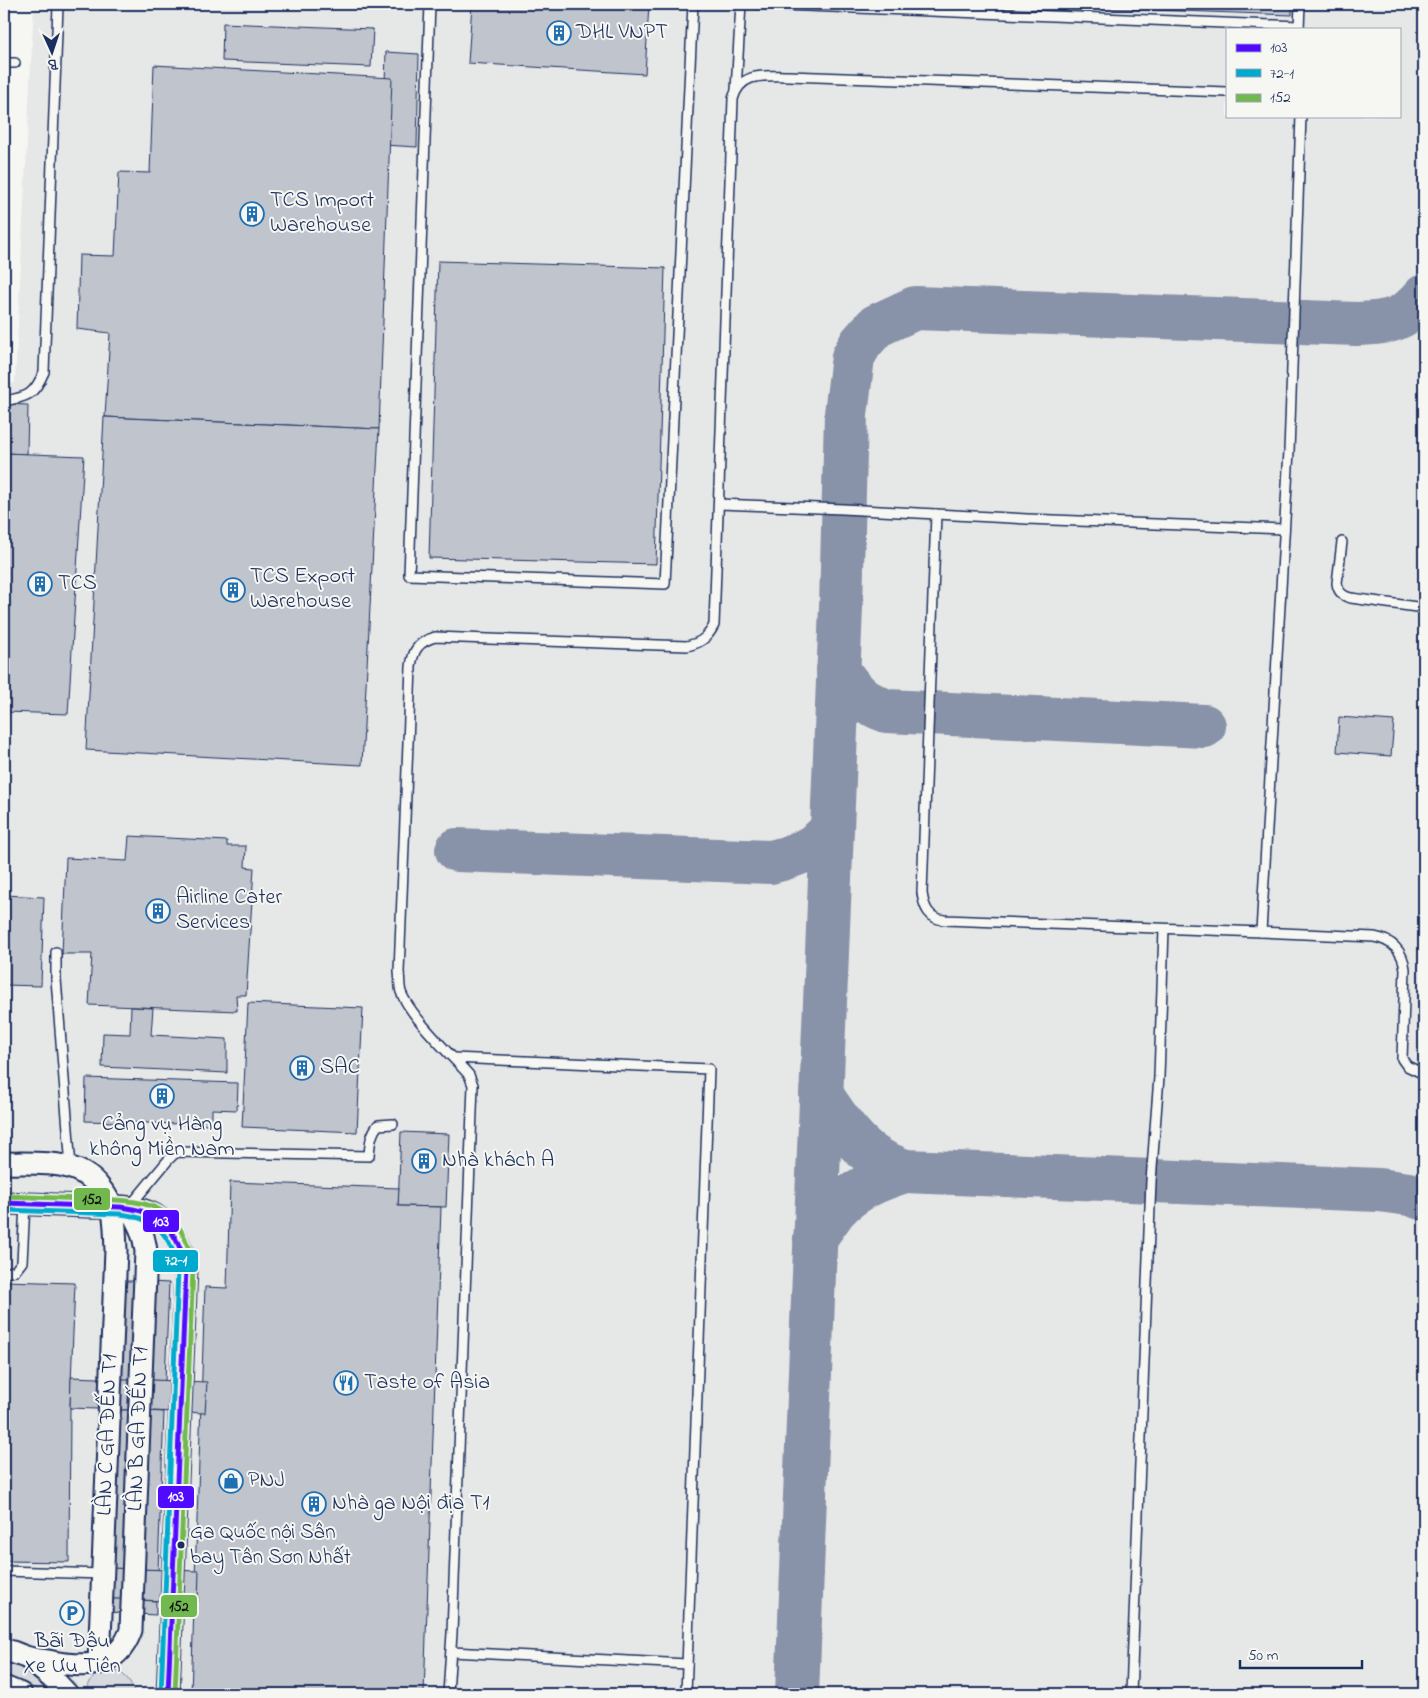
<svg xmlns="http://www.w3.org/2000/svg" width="1428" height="1698" viewBox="0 0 1428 1698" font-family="'Indie Flower',sans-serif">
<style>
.built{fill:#e6e7e7;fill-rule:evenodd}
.green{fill:#d6d9dd;stroke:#78849e}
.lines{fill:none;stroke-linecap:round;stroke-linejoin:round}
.taxiway{stroke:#8892a8;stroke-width:44}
.building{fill:#c0c4cd;stroke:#1b2f5e}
.service-casing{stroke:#1b2f5e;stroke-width:12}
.tertiary-casing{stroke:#1b2f5e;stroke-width:25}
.service{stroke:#f6f6f2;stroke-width:9}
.tertiary{stroke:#f6f6f2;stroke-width:21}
.bus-1-casing{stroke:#f6f6f2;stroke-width:9}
.bus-2-casing{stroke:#f6f6f2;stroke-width:9}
.bus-3-casing{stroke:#f6f6f2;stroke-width:9}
.bus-1{stroke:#4f0aff;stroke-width:5}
.bus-2{stroke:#00a9ce;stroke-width:5}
.bus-3{stroke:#71b94e;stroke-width:5}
.bus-dot{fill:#1b2f5e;stroke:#f6f6f2;stroke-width:2}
.labels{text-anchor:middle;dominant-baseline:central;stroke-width:4;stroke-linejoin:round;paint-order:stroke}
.bus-label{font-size:21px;fill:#1b2f5e;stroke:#f6f6f2;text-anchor:start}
.poi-label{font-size:22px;fill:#1b2f5e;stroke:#f6f6f2;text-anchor:start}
.street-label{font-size:22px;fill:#1b2f5e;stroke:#f6f6f2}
.line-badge{stroke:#f6f6f2;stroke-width:2}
.badge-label{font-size:14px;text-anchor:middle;font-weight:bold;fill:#fff}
.pale-badge-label{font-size:14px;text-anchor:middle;font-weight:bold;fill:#111}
</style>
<rect width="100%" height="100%" fill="#f6f6f2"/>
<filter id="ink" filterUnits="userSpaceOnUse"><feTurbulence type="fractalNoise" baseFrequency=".02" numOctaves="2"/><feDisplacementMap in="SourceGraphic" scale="10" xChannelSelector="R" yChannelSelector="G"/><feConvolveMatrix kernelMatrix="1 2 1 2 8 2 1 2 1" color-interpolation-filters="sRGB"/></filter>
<g filter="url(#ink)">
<path class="built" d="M 34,4 L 1424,4 L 1424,1694 L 4,1694 L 4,383 L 15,383 ZM 1227,29 L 1399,29 L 1399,116 L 1227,116 Z"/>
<g class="green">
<polygon points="4,1660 25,1668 56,1694 45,1694 24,1682 4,1677"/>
<path d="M 110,1670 C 124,1672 132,1680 134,1694 L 86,1694 C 88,1680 96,1672 110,1670 Z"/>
</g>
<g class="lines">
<g class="taxiway">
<path d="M 838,670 C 853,692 862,702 887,711 L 1204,726"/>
<path d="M 457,850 L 771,862 C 795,856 817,849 832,828"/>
<path d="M 821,1094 C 836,1117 856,1147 880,1160 C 888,1165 897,1168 905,1171"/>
<path d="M 815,1238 C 822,1229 829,1218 836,1209 C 855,1189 879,1179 905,1171 L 1379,1190 L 1409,1194 L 1424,1199"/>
<path d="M 797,1694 L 841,607 L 846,414 L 853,357 L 861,343 L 876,326 L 915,308 L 1357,324 C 1388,323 1404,321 1424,296"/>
</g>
</g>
<g class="building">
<polygon points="472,4 649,4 645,74 468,63"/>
<polygon points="984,4 1292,4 1292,15"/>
<polygon points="223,23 373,29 371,67 222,61"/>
<polygon points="386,52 419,54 417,147 383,145"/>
<polygon points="154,65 392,78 379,429 105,417 110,333 77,329 79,255 115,256 119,172 150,173"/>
<polygon points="438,261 665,268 656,564 429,558"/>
<polygon points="6,404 28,405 27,454 4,453 4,412 6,412"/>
<polygon points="104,417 379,429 362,765 86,750"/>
<polygon points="4,453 84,456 68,714 4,712"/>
<polygon points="1339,717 1394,721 1391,756 1337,752"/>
<polygon points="129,836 227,841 227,846 246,846 245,867 254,868 246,995 236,995 237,1011 89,1005 92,954 62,954 66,858 127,861"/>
<polygon points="4,895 44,897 41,986 4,985"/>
<polygon points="248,1003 363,1008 357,1132 242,1127"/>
<polygon points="131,1007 153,1008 151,1035 227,1039 227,1073 102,1067 103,1033 130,1034"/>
<polygon points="86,1078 238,1083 237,1110 212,1109 212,1125 85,1121"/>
<polygon points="401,1132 449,1134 446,1207 398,1206"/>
<polygon points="230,1182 399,1188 398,1206 441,1207 424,1694 191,1694 205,1287 227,1288"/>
<polygon points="4,1281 75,1283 70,1408 69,1562 4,1561"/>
<polygon points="121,1281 139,1281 135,1380 117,1379"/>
<polygon points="151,1282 169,1283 165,1381 147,1380"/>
<polygon points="71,1377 207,1382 205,1413 70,1408"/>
<polygon points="116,1410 134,1410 127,1569 109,1568"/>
<polygon points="146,1411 164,1412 158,1570 140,1569"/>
<polygon points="109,1568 199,1571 198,1602 108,1599"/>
<polygon points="108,1599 126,1599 126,1613 108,1612"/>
<polygon points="138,1600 156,1601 156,1615 138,1614"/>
</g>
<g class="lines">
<g class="service-casing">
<g id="service">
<polyline points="430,4 409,575 665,584 693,4"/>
<polyline points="756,4 1299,26"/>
<polyline points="1299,29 1300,4"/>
<polyline points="4,63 15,63"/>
<polyline points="736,90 741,4"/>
<path d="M 1301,116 L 1289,451 L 1261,932 L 1374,937 C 1392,940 1403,951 1405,969 L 1402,1059 L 1407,1066 L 1424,1074"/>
<path d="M 4,401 C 28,397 34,395 44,372 L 58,6"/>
<polyline points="719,504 843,509 1027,519 1284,529"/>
<path d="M 936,514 L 922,893 C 924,908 929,919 945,920 L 1261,932"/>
<path d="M 1342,542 L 1337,583 C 1338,592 1342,596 1351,598 L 1424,608"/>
<polyline points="56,952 56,979 71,1167"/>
<polyline points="454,1058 709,1069 686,1694"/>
<path d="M 130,1206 L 169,1159 L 174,1154 L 179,1152 L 369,1156 C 370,1144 370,1135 378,1125 L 393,1124"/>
<polyline points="4,1273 15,1271 22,1262 25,1204"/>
<polyline points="4,1571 103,1574"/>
<polyline points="452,1652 687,1664"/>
<path d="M 448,1694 L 452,1633 L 473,1085 L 469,1075 C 451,1055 410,1016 401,992 C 399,986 400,978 399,972 L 411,667 C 413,650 418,642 435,637 L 687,646 C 701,643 708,637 714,625 L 733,99 C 741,71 765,76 789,76 L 1227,92"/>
<polyline points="1131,1694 1151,1181 1159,1077 1164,929"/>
</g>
</g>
<g class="tertiary-casing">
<g id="tertiary">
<path d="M 4,1163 C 37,1164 78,1158 100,1188 C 105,1194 110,1201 112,1208 C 116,1221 115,1236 116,1250 L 99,1663"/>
<path d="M 4,1203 C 31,1204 58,1205 85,1206 C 107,1207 134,1204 154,1215 C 174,1227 182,1247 186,1269 L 168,1694"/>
<path d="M 4,1650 C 12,1651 19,1655 26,1657 C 35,1660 44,1660 53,1662 C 87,1668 118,1668 131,1630 L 146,1251 C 144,1235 139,1221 128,1208"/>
<polyline points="29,1659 52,1678 67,1694"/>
<polyline points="4,1687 21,1694"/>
</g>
</g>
<use href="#service" class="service"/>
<use href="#tertiary" class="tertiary"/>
<g class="bus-1-casing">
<path id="bus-1" d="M 4,1203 L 120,1207 C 161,1211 178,1230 186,1269 L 168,1694"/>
</g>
<g class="bus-2-casing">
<path id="bus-2" d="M 4,1210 L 120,1214 C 156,1218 171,1234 178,1270 L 161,1694"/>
</g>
<g class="bus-3-casing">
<path id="bus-3" d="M 4,1196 C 31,1197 58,1198 85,1199 C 143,1200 183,1200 193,1269 L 175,1694"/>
</g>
<use href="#bus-1" class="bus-1"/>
<use href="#bus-2" class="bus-2"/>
<use href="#bus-3" class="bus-3"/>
</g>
</g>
<defs>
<g id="building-ring" transform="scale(1.25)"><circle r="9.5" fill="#f6f6f2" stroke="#1f6fb2" stroke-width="1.5"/><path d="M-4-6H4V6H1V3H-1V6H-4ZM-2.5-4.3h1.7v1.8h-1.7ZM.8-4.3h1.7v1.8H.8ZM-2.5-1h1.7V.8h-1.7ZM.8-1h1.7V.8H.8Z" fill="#1f6fb2"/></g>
<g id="restaurant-ring" transform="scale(1.25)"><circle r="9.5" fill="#f6f6f2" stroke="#1f6fb2" stroke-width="1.5"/><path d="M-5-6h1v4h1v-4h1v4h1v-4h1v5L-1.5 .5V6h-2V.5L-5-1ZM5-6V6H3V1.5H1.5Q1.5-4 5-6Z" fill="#1f6fb2"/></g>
<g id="shop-ring" transform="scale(1.25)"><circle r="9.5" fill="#f6f6f2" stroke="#1f6fb2" stroke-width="1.5"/><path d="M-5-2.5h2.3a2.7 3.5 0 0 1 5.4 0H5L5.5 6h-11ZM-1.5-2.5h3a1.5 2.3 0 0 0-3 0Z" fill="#1f6fb2"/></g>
<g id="parking-ring" transform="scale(1.25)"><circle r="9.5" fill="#f6f6f2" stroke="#1f6fb2" stroke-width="1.5"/><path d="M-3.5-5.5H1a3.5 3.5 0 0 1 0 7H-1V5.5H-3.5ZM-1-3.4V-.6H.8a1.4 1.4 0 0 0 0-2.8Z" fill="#1f6fb2"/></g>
</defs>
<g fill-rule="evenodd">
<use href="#building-ring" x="559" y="33"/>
<use href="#building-ring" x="252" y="214"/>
<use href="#building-ring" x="40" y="584"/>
<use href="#building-ring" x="233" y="590"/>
<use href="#building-ring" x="158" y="911"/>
<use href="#building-ring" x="302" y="1068"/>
<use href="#building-ring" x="162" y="1096"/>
<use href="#building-ring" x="424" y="1161"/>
<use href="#restaurant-ring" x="346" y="1383"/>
<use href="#shop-ring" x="231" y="1481"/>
<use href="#building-ring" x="314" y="1504"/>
<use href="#parking-ring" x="72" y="1613"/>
</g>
<circle class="bus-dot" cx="181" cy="1545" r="4.5"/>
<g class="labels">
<g class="bus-label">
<text x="190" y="1533">Ga Quốc nội Sân<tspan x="190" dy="25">bay Tân Sơn Nhất</tspan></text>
</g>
<g class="poi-label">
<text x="576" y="33">DHL VNPT</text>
<text x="270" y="201">TCS Import<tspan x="270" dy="25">Warehouse</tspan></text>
<text x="250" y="577">TCS Export<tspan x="250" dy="25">Warehouse</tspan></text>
<text x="58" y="584">TCS</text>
<text x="176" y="898">Airline Cater<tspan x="176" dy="25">Services</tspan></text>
<text x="320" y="1068">SAC</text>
<text x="162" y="1125" text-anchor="middle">Cảng vụ Hàng<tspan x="162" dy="25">không Miền Nam</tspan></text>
<text x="442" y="1161">Nhà khách A</text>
<text x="364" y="1383">Taste of Asia</text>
<text x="248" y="1481">PNJ</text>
<text x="332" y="1504">Nhà ga Nội địa T1</text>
<text x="72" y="1642" text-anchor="middle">Bãi Đậu<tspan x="72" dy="25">Xe Ưu Tiên</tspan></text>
</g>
<g class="street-label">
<text transform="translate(139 1429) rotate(-88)">LÀN B GA ĐẾN T1</text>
<text transform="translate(108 1435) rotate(-88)">LÀN C GA ĐẾN T1</text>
</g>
</g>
<g class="line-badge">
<rect x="73" y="1187" width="38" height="24" rx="5" fill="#71b94e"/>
<rect x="142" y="1209" width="38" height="24" rx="5" fill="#4f0aff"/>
<rect x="152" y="1249" width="47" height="24" rx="5" fill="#00a9ce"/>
<rect x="157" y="1485" width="38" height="24" rx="5" fill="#4f0aff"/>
<rect x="160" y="1594" width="38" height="24" rx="5" fill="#71b94e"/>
</g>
<g class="badge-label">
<text x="161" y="1226">103</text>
<text x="176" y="1265">72-1</text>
<text x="176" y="1501">103</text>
</g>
<g class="pale-badge-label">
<text x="92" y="1204">152</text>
<text x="179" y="1611">152</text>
</g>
<rect width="1428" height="1698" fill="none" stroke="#f6f6f2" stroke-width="20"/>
<rect x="10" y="10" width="1408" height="1678" fill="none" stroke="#1b2f5e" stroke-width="2" filter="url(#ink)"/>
<rect x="1226" y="28" width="175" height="90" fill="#f6f6f2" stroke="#9ea6b7"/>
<rect x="1236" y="44" width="25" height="8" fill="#4f0aff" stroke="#9ea6b7"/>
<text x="1270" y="52" font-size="15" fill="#1b2f5e">103</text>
<rect x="1236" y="69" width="25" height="8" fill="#00a9ce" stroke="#9ea6b7"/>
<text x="1270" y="78" font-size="15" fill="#1b2f5e">72-1</text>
<rect x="1236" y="94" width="25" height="8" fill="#71b94e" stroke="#9ea6b7"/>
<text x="1270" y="102" font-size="15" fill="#1b2f5e">152</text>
<g transform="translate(52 52) rotate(177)" stroke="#f6f6f2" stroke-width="4" paint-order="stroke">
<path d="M0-4L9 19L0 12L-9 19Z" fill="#1b2f5e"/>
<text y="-8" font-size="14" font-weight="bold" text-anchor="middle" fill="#1b2f5e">B</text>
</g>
<path d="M1240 1660v8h122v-8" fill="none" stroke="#1b2f5e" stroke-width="2.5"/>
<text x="1248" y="1660" font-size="15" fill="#1b2f5e" stroke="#f6f6f2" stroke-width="4" paint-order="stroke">50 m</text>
</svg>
